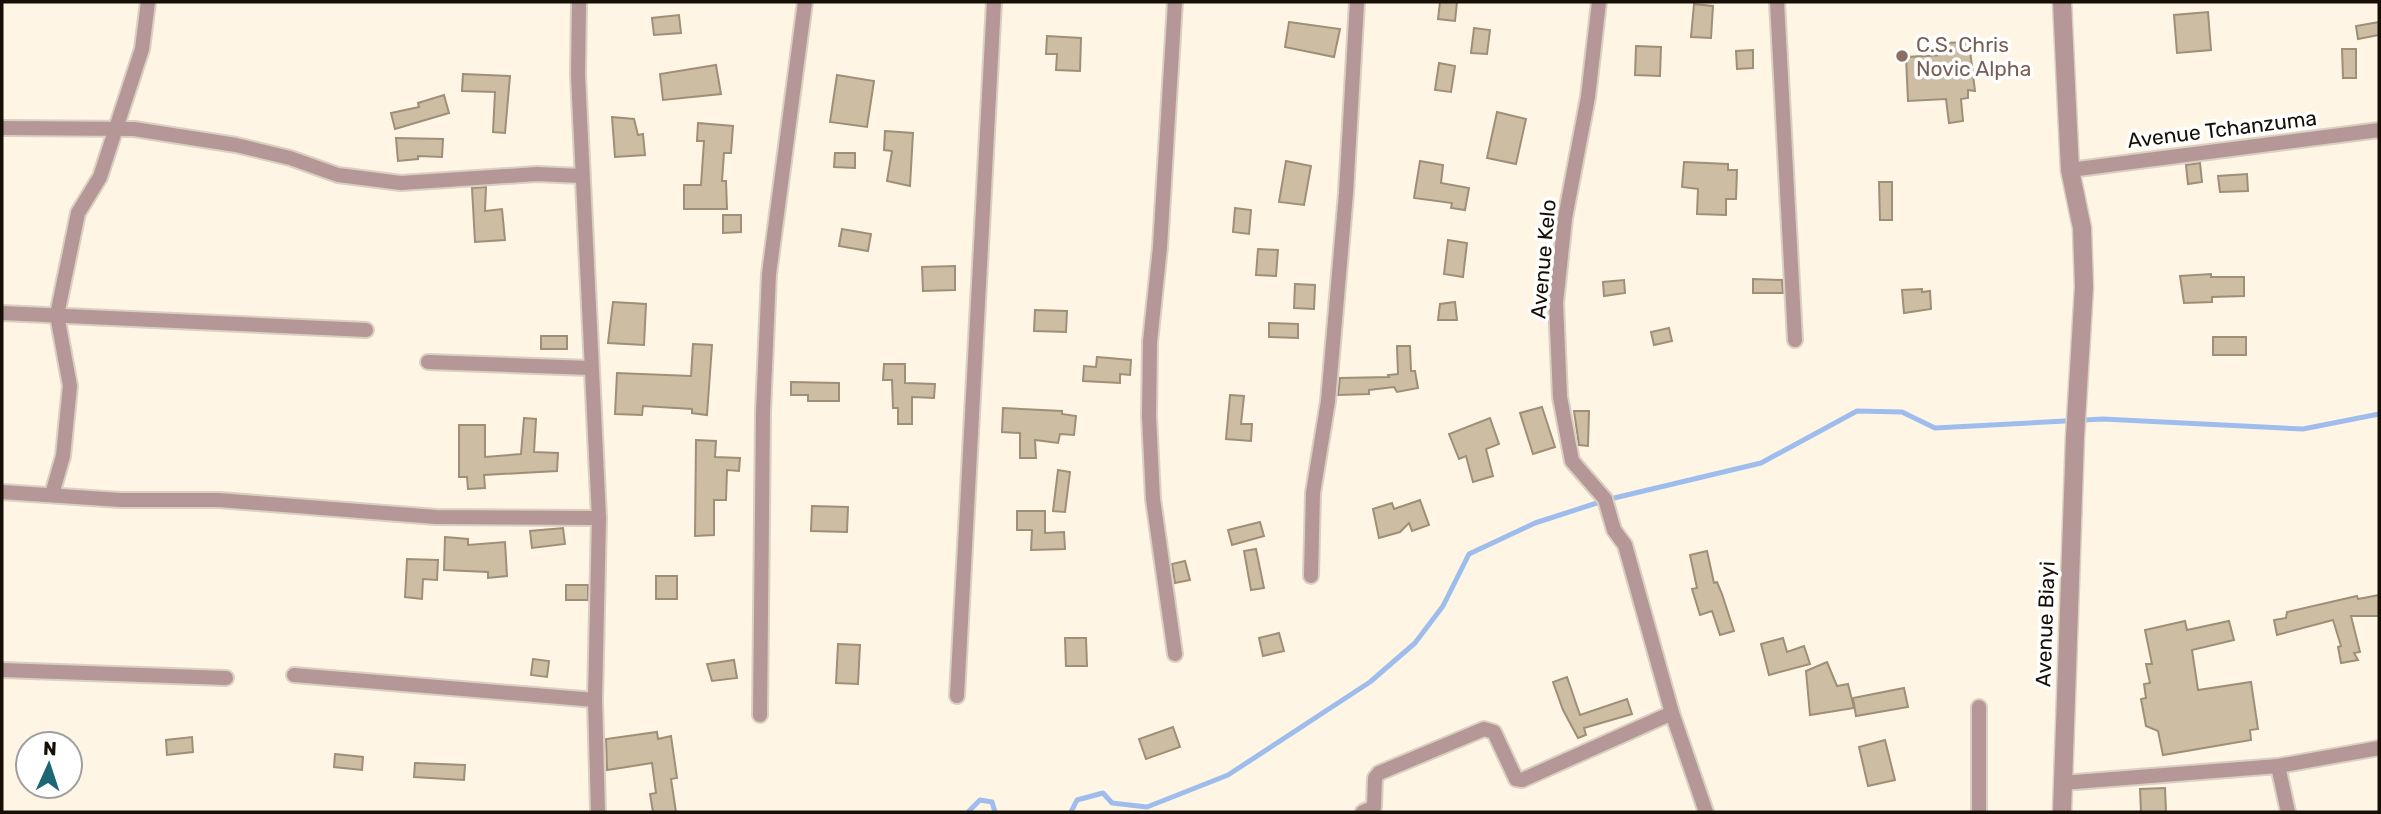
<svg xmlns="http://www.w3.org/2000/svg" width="2381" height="814" viewBox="0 0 2381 814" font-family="Rubik,sans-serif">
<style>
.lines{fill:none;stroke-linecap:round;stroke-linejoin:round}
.stream{stroke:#9ebded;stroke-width:5}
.building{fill:#cdbda3;stroke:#9e8f76;stroke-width:2}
.minor-casing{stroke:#dad0c1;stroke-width:18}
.tertiary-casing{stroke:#dad0c1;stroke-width:21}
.minor{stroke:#b59798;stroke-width:14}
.tertiary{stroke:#b59798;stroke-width:18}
.education-dot{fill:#8d6e63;stroke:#fff;stroke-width:2.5}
.labels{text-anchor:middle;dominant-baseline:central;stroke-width:7;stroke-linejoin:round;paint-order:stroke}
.education-label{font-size:21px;fill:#785e54;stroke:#fff;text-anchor:start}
.street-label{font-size:21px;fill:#150f06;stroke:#fff}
</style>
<rect width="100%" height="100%" fill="#fff5e5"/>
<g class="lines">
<g class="stream">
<polyline points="1610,499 1761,463 1857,411 1902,412 1935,428 2103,419 2303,429 2379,414"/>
<polyline points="968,812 980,800 992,802 995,812"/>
<polyline points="1071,812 1077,800 1103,793 1112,803 1147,807 1228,775 1370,682 1415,643 1443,606 1469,554 1535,523 1600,502"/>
</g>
</g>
<g class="building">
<polygon points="1440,2 1457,2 1455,21 1438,19"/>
<polygon points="1694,4 1713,6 1711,38 1691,37"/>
<polygon points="2208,12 2211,50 2177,53 2174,15"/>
<polygon points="679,15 681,33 654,35 652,18"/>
<polygon points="1289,22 1340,29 1334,57 1285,47"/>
<polygon points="2379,22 2379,35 2358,39 2356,26"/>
<polygon points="1474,28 1490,30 1487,54 1471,53"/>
<polygon points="1047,36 1081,38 1080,71 1056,70 1057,54 1046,54"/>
<polygon points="1969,42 1975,91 1968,90 1968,98 1961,99 1963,121 1949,123 1946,99 1908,101 1906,57 1942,55 1942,43"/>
<polygon points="1636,46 1661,47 1660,76 1635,75"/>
<polygon points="2342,49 2356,49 2356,78 2343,78"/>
<polygon points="1753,50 1753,68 1737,69 1736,51"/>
<polygon points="1439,63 1455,66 1451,92 1435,90"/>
<polygon points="716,65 721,94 663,100 660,74"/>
<polygon points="463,74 510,76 505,133 493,132 495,92 462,91"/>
<polygon points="837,75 874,81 867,127 830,122"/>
<polygon points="444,95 449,113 395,129 391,113 419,107 418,103"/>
<polygon points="1497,112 1526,119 1516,164 1487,158"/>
<polygon points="612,117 634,119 638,135 643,134 645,155 615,157"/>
<polygon points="698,123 733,126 731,153 724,153 722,181 726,181 727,209 684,209 684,185 701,185 704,141 697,141"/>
<polygon points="885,131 913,133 910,186 887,181 892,151 884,150"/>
<polygon points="396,138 443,139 442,157 418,156 418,159 398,161"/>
<polygon points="835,153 855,153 855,168 834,167"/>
<polygon points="1286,161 1311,166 1304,205 1279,202"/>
<polygon points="1420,161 1443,165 1441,183 1469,188 1465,210 1451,208 1452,203 1414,198"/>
<polygon points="1684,162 1728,164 1728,170 1737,170 1736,199 1726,199 1726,215 1697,214 1698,189 1682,187"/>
<polygon points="2200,163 2202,182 2188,184 2186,165"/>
<polygon points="2247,174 2248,191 2220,192 2218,176"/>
<polygon points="1879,182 1892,182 1892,220 1880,220"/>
<polygon points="486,187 485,211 502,209 505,240 475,242 472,188"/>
<polygon points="1235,208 1251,210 1249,234 1233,232"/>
<polygon points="723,215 741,215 741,232 723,233"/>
<polygon points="842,229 871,234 868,251 839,246"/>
<polygon points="1448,240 1467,243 1463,277 1444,274"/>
<polygon points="1258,249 1278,250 1276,276 1256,275"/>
<polygon points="955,266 955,290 923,291 922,267"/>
<polygon points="2211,274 2211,277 2244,277 2244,296 2212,297 2212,302 2184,303 2180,276"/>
<polygon points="1753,279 1782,280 1783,293 1753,293"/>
<polygon points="1624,280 1625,293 1604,296 1603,282"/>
<polygon points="1295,284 1315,285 1314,309 1294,308"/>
<polygon points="1922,289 1922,292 1930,291 1931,309 1904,313 1902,290"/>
<polygon points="613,302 646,304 644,345 608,343"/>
<polygon points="1455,302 1457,320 1438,320 1440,304"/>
<polygon points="1035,310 1067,311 1066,332 1034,331"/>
<polygon points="1269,323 1298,324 1298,338 1269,337"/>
<polygon points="1669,328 1672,341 1654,345 1651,332"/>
<rect x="541" y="336" width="26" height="13"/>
<rect x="2213" y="337" width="33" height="18"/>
<polygon points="693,344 712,345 707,415 692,413 692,409 643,406 642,415 615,414 617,373 691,376"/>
<polygon points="1397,346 1410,346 1411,371 1415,371 1418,388 1397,392 1394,387 1369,390 1369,394 1338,395 1340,378 1389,377 1388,375 1398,374"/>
<polygon points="1097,357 1131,360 1130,375 1120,374 1120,383 1083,381 1084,366 1096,367"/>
<polygon points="884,364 905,364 905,383 935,384 934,398 912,397 912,424 898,424 898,408 893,408 892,380 883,380"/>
<polygon points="791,382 839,383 839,401 808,401 808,395 791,395"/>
<polygon points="1230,395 1244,396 1241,424 1252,424 1251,441 1226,439"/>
<polygon points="1542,407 1555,447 1533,454 1520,413"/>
<polygon points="1003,408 1062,411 1062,414 1076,416 1074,435 1060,434 1058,443 1035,440 1036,458 1020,458 1020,433 1002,432"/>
<polygon points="1574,411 1589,411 1588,446 1579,445"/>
<polygon points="524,418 536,419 534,452 558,453 557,471 484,475 485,488 468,489 467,477 459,477 459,425 485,425 485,457 521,454"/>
<polygon points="1490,418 1499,444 1486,449 1493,476 1473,482 1466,456 1459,459 1449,434"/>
<polygon points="696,440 716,441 715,457 740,458 739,471 727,470 726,500 714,500 714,535 695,536"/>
<polygon points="1058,470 1070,472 1065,512 1053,511"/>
<polygon points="1420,500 1429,525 1412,531 1409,523 1400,532 1379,538 1373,509 1392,503 1394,509"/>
<polygon points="812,506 848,507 847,532 811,531"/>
<polygon points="1017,511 1045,511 1045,533 1064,532 1065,549 1031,550 1032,530 1017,530"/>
<polygon points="1260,522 1264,536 1232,545 1228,530"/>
<polygon points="563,528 565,544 532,548 530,531"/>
<polygon points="445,537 468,539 468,545 505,542 507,576 488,578 488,572 444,570"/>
<polygon points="1256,549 1264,588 1251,590 1244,551"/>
<polygon points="1707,551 1714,583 1717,582 1722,594 1734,631 1720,635 1712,611 1700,615 1692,589 1697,588 1690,555"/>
<polygon points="407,559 438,560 437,580 423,579 422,599 405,597"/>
<polygon points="1185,561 1190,580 1175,583 1172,564"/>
<rect x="656" y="576" width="21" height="23"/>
<rect x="566" y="585" width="22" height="15"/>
<polygon points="2379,595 2379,616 2351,616 2360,652 2354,653 2358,660 2341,663 2338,647 2341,646 2333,620 2277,635 2274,620 2286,618 2287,612 2357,596 2358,599"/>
<polygon points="2185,621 2187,630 2229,621 2234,640 2192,650 2198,690 2251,682 2258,729 2250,730 2251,740 2163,755 2158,731 2146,726 2141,699 2146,698 2144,684 2150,683 2146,664 2152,664 2145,630"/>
<polygon points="1279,633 1284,651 1263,656 1259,638"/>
<polygon points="1065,638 1086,638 1087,666 1066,666"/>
<polygon points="1783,638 1787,652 1804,646 1810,664 1769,675 1761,644"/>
<polygon points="838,644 860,645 858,684 836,683"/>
<polygon points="533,659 549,661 547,677 531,675"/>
<polygon points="734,660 737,678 712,681 707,664"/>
<polygon points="1827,662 1837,686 1848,684 1854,708 1810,715 1806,671"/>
<polygon points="1567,677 1580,715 1627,699 1632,714 1584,728 1586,735 1578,738 1563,710 1553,682"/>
<polygon points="1904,688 1908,707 1856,716 1853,698"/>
<polygon points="1173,727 1180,747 1146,759 1139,739"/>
<polygon points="657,732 658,739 671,736 677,778 671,779 676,812 653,812 650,794 656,793 652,763 607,770 606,739"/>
<polygon points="192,737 193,752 167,755 166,740"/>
<polygon points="1885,740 1895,780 1868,786 1859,747"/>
<polygon points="335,754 363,757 362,770 334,767"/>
<polygon points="415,763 465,765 464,780 414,777"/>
<polygon points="2165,788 2166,812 2141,812 2140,789"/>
</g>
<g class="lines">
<g class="minor-casing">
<g id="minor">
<polyline points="579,2 578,75 599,518 595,700 598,812"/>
<polyline points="1175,2 1160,247 1150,342 1149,416 1153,499 1175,654"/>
<polyline points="1599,2 1588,97 1565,218 1556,303 1560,397 1572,461 1605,499 1614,530 1625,545 1672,713 1706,812"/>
<polyline points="1777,2 1795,340"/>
<polyline points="2,128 134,129 236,145 290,158 338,175 401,183 537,174 582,176"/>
<polyline points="2070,170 2379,130"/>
<polyline points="2,313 366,330"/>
<polyline points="428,362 590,368"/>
<polyline points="2,492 120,500 219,500 436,517 599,518"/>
<polyline points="52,494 63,456 70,386 57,315 78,213 100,177 142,49 148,2"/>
<polyline points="1311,576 1313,493 1328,401 1346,193 1357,2"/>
<polyline points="2,670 226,678"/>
<polyline points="294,675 595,700"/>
<polyline points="957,696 994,2"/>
<polyline points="760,715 763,412 769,274 805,2"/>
<polyline points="2278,766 2288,812"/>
<polyline points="2062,783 2278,766 2379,748"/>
<polyline points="1363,812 1374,807 1375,778 1379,773 1484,729 1494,732 1516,779 1522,780 1672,713"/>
<polyline points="1979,812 1979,707"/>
</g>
</g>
<g class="tertiary-casing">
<polyline id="tertiary" points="2062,2 2070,170 2082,228 2084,287 2075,437 2062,812"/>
</g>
<use href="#minor" class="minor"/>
<use href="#tertiary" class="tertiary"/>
</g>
<circle class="education-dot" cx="1902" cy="56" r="7"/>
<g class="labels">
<g class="education-label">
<text x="1916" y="44">C.S. Chris<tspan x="1916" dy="24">Novic Alpha</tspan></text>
</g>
<g class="street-label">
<text transform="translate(2222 129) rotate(-7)">Avenue Tchanzuma</text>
<text transform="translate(1543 259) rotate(-85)">Avenue Kelo</text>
<text transform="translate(2045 624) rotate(-88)">Avenue Biayi</text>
</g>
</g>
<rect width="2381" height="814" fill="none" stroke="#150f06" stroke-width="7"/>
<g transform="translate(49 765) rotate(3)"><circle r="33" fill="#ffffff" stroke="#a19f9b" stroke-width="2"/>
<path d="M0-5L12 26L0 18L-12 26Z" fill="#1d6673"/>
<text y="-10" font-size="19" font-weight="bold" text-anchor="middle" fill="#150f06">N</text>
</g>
</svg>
